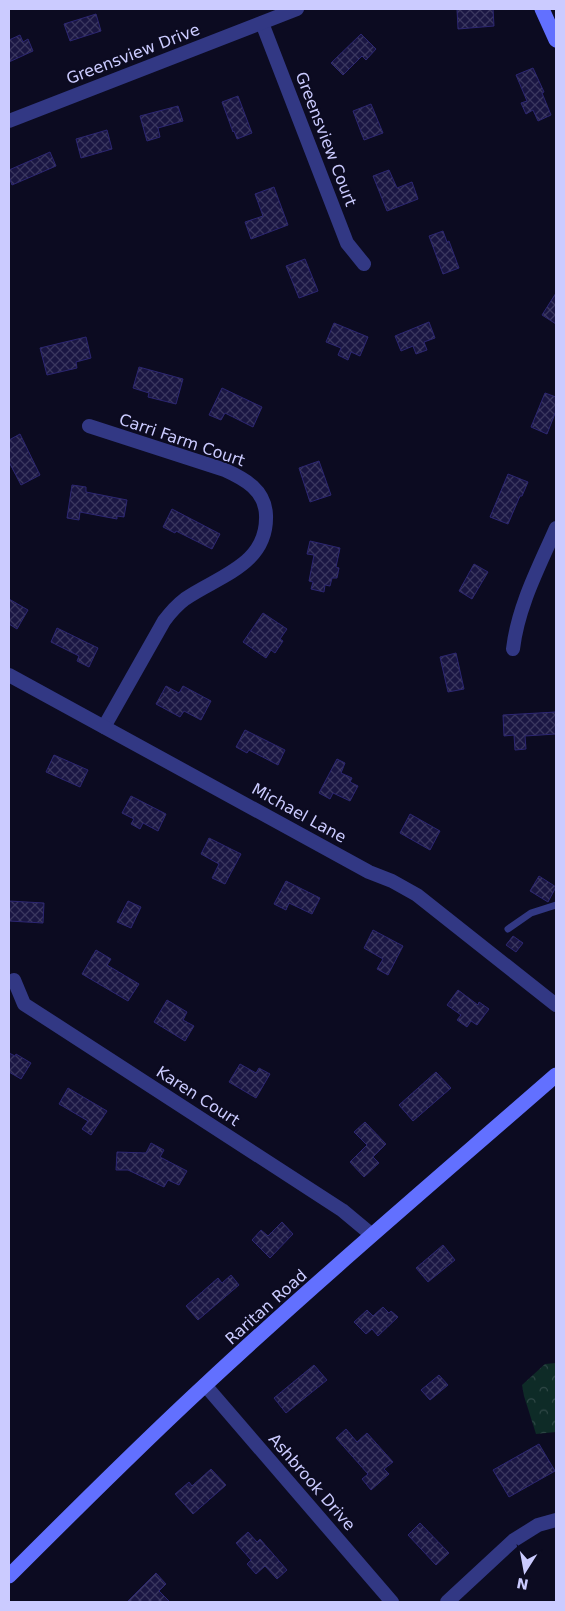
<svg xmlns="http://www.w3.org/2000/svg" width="565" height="1611" viewBox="0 0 565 1611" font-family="'DejaVu Sans',sans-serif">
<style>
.forest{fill:url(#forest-crowns)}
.building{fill:url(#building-cross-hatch);stroke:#2c2671}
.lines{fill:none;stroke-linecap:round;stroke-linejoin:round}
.lane{stroke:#323884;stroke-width:7}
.street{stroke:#323884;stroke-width:14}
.secondary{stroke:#6270ff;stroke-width:15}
.labels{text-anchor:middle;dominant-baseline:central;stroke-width:4;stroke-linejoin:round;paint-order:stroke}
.street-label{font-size:16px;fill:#cbcbff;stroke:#0c0b21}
</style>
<defs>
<pattern id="forest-crowns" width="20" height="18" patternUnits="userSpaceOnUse" patternTransform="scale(1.25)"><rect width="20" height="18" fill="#0e2b27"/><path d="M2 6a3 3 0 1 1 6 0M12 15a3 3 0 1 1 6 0" fill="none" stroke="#304847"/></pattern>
<pattern id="building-cross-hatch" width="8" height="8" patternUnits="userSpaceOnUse" patternTransform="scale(1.25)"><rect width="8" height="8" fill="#1a1643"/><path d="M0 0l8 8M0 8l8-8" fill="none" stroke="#3a375f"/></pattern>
</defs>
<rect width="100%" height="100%" fill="#0c0b21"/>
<polygon class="forest" points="556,1363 556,1432 536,1434 524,1396 522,1385 545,1364"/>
<g class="building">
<polygon points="457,9 493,9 494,26 458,29"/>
<polygon points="96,14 101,31 70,41 64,24"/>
<polygon points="361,34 376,49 366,60 362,56 343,75 331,63"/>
<polygon points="20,35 23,42 28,39 33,51 9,62 9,40"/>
<polygon points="533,68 544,92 542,93 551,115 538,121 533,110 526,114 521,103 527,101 516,75"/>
<polygon points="238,96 252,133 237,139 234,131 233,132 222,102"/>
<polygon points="371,104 383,133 364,140 353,111"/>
<polygon points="178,106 183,121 158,128 160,137 147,141 140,116"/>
<polygon points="107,130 112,149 81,158 76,139"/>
<polygon points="50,152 56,166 12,185 9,177 9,170"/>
<polygon points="389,170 397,188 412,182 418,199 387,211 373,176"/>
<polygon points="274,187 288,225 251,239 245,222 263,216 255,194"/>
<polygon points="443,231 447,242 449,241 459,268 443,274 429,236"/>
<polygon points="305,259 318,291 299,298 286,266"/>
<polygon points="556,293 556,324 542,315"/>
<polygon points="429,322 435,338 424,342 427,350 416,354 413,346 401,351 395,336"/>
<polygon points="334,323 368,337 360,356 351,352 348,360 338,355 341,348 326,342"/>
<polygon points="86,337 91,358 76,362 77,368 47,375 40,348"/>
<polygon points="139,367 183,379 176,404 148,397 149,393 133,388"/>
<polygon points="222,388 262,407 253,427 225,413 221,420 209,415"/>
<polygon points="545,393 556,397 556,411 547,434 531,427"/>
<polygon points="20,434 40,475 21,485 9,462 9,440"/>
<polygon points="319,461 331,495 310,502 299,468"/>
<polygon points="508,474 528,482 522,496 520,496 508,524 490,517"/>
<polygon points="72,485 86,487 86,492 127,500 124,517 117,516 117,519 80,512 79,520 67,518"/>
<polygon points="172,509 220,534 212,549 176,531 175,533 163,527"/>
<polygon points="310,541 340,548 336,567 339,568 337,578 332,578 330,586 325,585 324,592 311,589 313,582 309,581 314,555 307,554"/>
<polygon points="474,564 488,572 472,599 459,591"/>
<polygon points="9,599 28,610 17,629 9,624"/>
<polygon points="263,613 287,629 280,639 283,641 275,653 271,650 266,658 243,642"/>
<polygon points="57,628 98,648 89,667 77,661 79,656 51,642"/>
<polygon points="456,653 464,689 448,692 440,657"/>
<polygon points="166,686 179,693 183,686 211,701 201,720 184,711 180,717 156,704"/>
<polygon points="556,712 556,734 525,736 526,749 515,750 514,735 504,736 503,715"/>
<polygon points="245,730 285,750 278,765 249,750 247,753 236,747"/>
<polygon points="54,755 88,770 80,787 46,772"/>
<polygon points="337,759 345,763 341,773 352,778 350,782 358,786 350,801 333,793 330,799 319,793"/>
<polygon points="131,796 166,814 158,831 143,823 140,829 131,824 134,819 122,813"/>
<polygon points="410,814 440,831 430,850 400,833"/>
<polygon points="209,838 241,854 225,884 212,878 219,864 201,854"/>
<polygon points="539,876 556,887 548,902 530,891"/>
<polygon points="286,881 320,898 312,914 289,903 286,910 274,904"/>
<polygon points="9,901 44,903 43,923 9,921"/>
<polygon points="128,901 141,907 131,928 117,922"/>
<polygon points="373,930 403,946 388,975 377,969 383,959 364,948"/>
<polygon points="513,936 523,943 516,952 506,945"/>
<polygon points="96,950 111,959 107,965 139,984 128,1001 82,974"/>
<polygon points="458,990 478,1005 479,1002 489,1009 477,1025 471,1021 467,1027 457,1020 461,1015 447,1005"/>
<polygon points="167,1000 187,1012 183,1020 194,1026 185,1041 154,1022"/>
<polygon points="9,1053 15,1056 16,1054 31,1063 21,1079 9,1072"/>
<polygon points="240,1064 256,1073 259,1068 270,1074 256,1098 229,1082"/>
<polygon points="436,1072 451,1088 413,1121 399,1105"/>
<polygon points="68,1088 107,1111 91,1135 82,1129 88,1121 59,1104"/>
<polygon points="365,1122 386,1144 373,1157 379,1163 364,1177 350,1162 367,1145 354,1132"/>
<polygon points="151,1143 164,1150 160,1157 187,1171 179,1185 168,1180 164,1187 128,1170 116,1170 117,1152 146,1153"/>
<polygon points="282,1222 293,1234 270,1258 252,1240 261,1230 268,1236"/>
<polygon points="443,1245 455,1260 428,1282 416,1268"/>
<polygon points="231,1275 239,1285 198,1320 186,1306 218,1278 222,1283"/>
<polygon points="383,1307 389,1313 391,1311 398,1317 378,1336 372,1329 366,1334 354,1322 367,1310 373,1316"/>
<polygon points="314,1365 327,1380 286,1413 274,1398"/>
<polygon points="439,1375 448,1385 430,1400 421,1390"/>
<polygon points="346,1429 357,1442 367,1433 393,1462 384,1469 389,1474 371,1490 362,1479 368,1474 336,1438"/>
<polygon points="539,1444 555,1471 509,1497 493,1470"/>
<polygon points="211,1469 226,1485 193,1514 175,1494 189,1482 192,1486"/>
<polygon points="420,1523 449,1553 436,1565 408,1535"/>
<polygon points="248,1532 257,1542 260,1539 287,1570 277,1579 265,1566 256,1574 247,1564 251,1560 236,1543"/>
<polygon points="156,1573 166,1584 159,1591 170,1602 127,1602"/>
</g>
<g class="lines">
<polyline class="lane" points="508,929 531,913 556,905"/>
<g class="street">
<polyline points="262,23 347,243 364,264"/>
<polyline points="9,121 297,9"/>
<path d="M 89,426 L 225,470 C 245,479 265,490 266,515 C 268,565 218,576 185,599 C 177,605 170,613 164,621 L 104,727"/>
<path d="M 513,649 C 518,606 539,567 556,528"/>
<polyline points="9,675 369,872 392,881 417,895 556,1005"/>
<polyline points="14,980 24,1004 342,1210 372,1235"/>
<polyline points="205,1385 392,1602"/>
<polyline points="447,1602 514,1540 538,1525 556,1520"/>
</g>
<g class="secondary">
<polyline points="542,9 556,40"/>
<path d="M 9,1576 C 73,1512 137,1448 204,1386 C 319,1279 438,1178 556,1075"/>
</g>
</g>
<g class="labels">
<g class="street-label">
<text transform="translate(133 54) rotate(-21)">Greensview Drive</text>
<text transform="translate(326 139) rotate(69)">Greensview Court</text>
<text transform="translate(182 440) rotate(19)">Carri Farm Court</text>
<text transform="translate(299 813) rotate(29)">Michael Lane</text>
<text transform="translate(198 1096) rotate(33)">Karen Court</text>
<text transform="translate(266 1307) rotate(-42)">Raritan Road</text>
<text transform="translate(312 1482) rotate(49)">Ashbrook Drive</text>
</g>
</g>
<rect width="565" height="1611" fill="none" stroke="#cbcbff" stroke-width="20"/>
<g transform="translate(525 1571) rotate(191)" stroke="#0c0b21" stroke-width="4" paint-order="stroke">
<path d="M0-4L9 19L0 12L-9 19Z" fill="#cbcbff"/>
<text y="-8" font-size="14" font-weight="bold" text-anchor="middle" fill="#cbcbff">N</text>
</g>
</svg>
